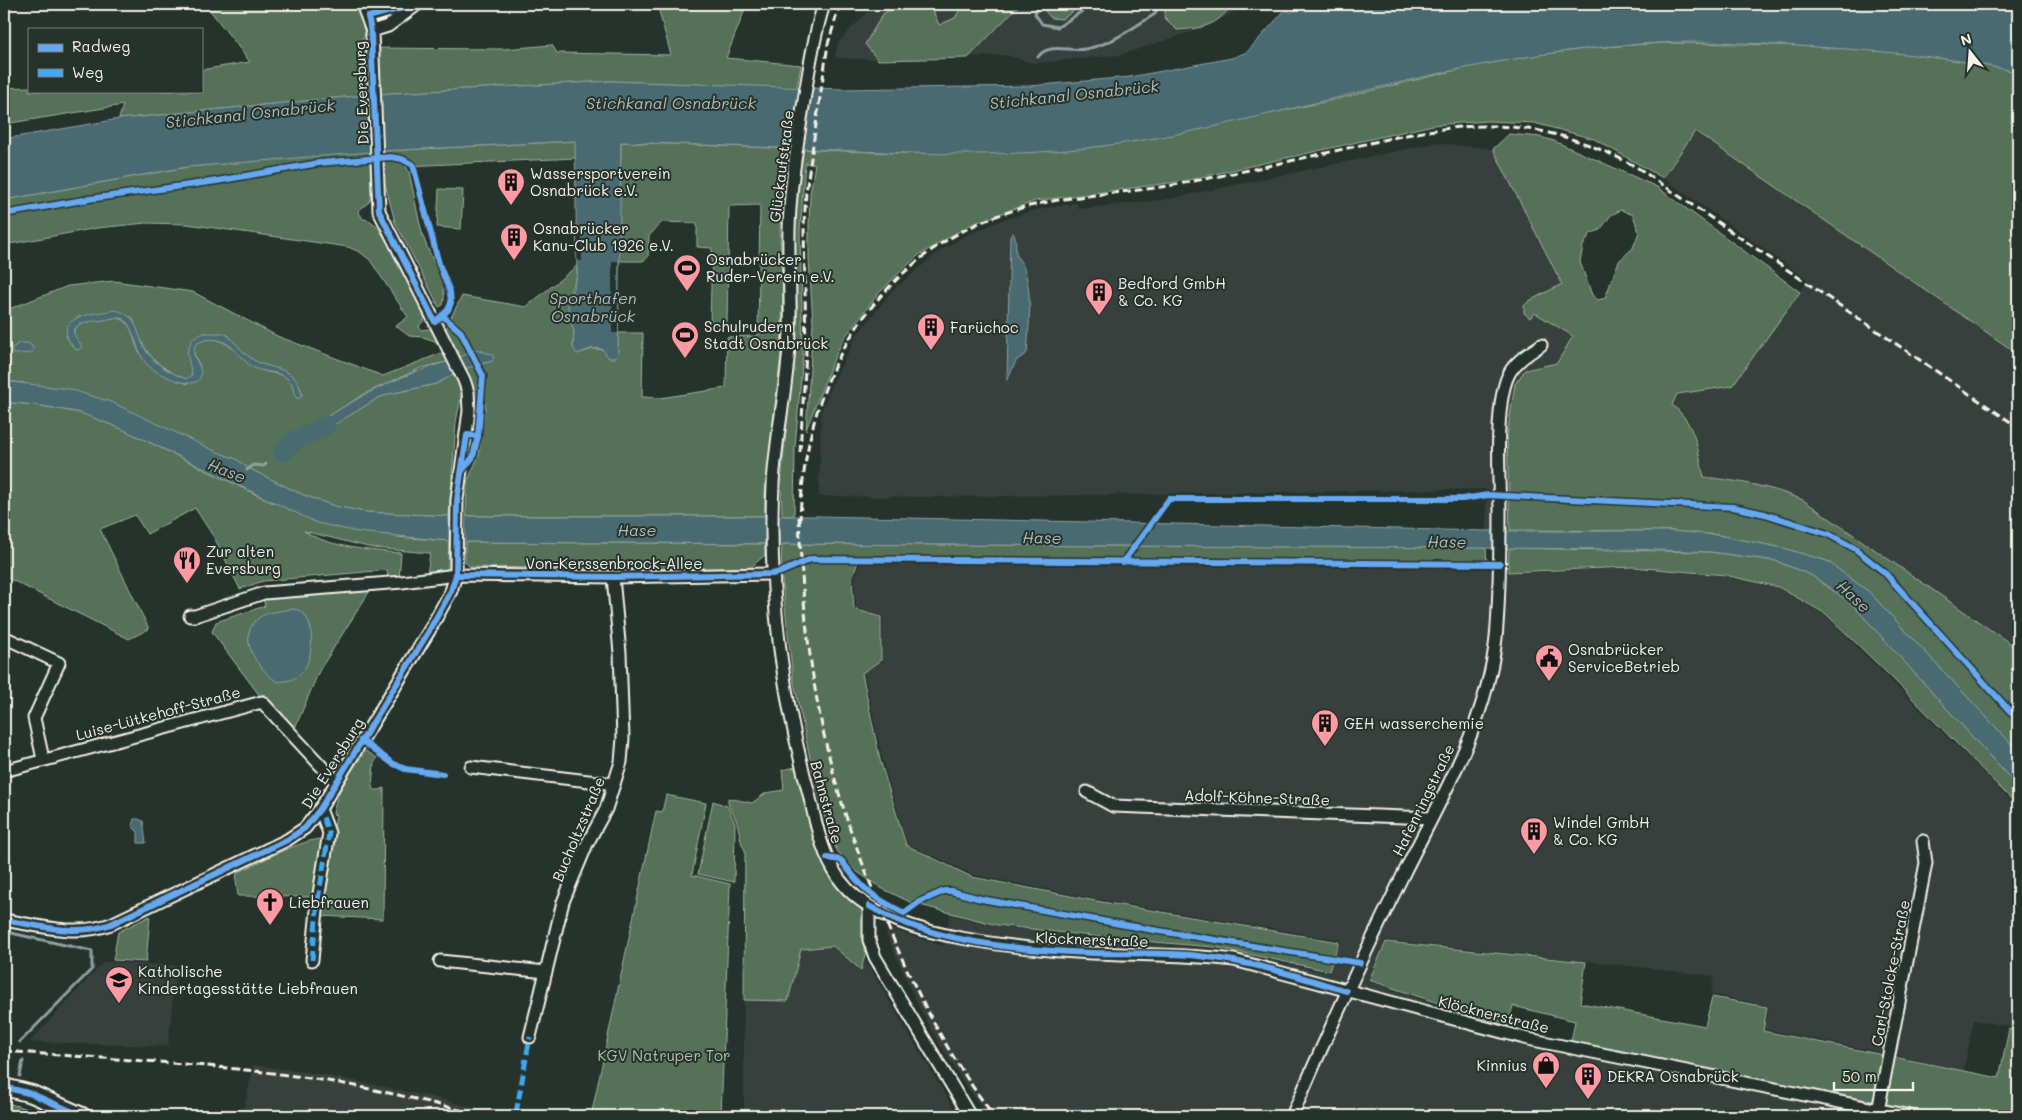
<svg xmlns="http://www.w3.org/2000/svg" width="2022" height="1120" viewBox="0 0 2022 1120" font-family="Mali,sans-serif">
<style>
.built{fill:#38403e}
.green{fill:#547159;stroke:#a4b1a0;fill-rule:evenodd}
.water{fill:#4a6b71;stroke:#8ea1a1}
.pier{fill:#26332d}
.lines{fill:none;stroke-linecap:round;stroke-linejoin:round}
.stream{stroke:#8ea1a1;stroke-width:3}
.river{stroke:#4a6b71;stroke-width:19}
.street-casing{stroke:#f4f1e8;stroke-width:15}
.secondary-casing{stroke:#f4f1e8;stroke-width:20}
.street{stroke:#26332d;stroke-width:11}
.secondary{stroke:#26332d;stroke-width:16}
.rail{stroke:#f4f1e8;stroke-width:3;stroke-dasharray:8 4;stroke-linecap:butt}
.quiet{stroke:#3fa9f5;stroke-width:5;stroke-dasharray:10 5;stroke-linecap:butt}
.cycleway-casing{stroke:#26332d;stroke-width:9}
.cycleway{stroke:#66a8f1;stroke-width:6}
.labels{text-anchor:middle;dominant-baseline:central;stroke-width:4;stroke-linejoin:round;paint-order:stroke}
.street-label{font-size:15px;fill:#f4f1e8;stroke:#26332d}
.poi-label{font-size:15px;fill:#f4f1e8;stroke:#26332d;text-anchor:start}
.park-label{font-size:15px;fill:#b4beaf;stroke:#26332d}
.water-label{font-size:16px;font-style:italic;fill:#b0bbb8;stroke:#26332d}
</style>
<rect width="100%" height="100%" fill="#26332d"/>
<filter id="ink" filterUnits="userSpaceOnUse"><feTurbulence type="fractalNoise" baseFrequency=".02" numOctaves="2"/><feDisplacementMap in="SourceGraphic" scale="10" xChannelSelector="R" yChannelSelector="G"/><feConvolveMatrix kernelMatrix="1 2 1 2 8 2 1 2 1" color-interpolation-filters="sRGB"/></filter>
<g filter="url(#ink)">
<g class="built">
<polygon points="875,4 1249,4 1203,28 1120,55 1034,63 1005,55 911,60 835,58 838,43"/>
<polygon points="1695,131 2018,354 2018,649 1864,543 1840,524 1778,490 1750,483 1704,477 1694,432 1684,414 1672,405 1677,394 1732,386 1808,280 1663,178"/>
<polygon points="1436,143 1493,149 1562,284 1529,301 1524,307 1531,318 1535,313 1573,336 1557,363 1525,370 1507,435 1510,530 1487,531 1486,489 935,497 819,496 821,413 831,386 857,335 892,291 937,253 965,236 1005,219 1041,209 1077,203 1078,209 1163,200"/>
<polygon points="860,564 1487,569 1509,573 1631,568 1725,576 1777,588 1825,615 2018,808 2018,1028 1974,1020 1963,1071 1899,1056 1764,1029 1769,1006 1711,994 1714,976 1588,961 1385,940 1367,981 1507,1029 1571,1043 1913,1111 1949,1116 988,1116 960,1077 940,1045 920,1009 886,934 894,930 943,946 950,915 997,926 1116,941 1216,949 1329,973 1341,940 1096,899 974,875 907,844 883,761 864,672 882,661 883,616 856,608 854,579"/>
<polygon points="833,946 861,970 865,960 958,1116 744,1116 744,1000 788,1000 800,949"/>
<polygon points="104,962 176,966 168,1046 30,1042"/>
<polygon points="254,1065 319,1074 365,1083 437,1098 503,1116 242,1116"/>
</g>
<g class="green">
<polygon points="198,4 357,4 364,22 366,31 360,48 504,49 552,45 557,53 671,55 657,4 747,4 726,58 801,65 797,88 611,81 376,94 119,119 123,105 4,124 4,88 29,87 29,91 201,91 201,70 250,62 209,9"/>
<polygon points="897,4 933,4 931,6 939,25 955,18 963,4 1020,4 968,58 878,60 865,44 883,14"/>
<polygon points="1048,4 1084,4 1062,19 1051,18 1045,11"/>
<path d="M 1167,4 L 1232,4 C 1217,27 1202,28 1177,30 L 1164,17 Z"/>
<path d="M 1662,43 C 1782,44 1901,46 2018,72 L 2018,354 L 1695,131 L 1663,178 L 1594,139 L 1534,123 L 1487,121 L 1433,125 L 1184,181 L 1035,201 L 970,225 L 919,255 L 900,272 L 879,293 L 844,338 L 832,363 L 806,430 L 813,323 L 809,259 L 809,225 L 810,194 L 815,164 L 805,163 L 800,232 L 803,354 L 795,447 L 794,516 L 782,516 L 781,481 L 797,323 L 795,232 L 799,162 L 790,160 L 782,199 L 780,232 L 783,292 L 781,354 L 765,493 L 765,516 L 466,516 L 467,482 L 479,455 L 486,402 L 475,400 L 471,385 L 463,369 L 492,361 L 482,350 L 475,350 L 458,358 C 454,350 447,340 445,332 C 445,328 459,302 462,296 L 526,307 L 577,266 L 577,276 L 571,289 L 569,317 L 574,331 L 573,348 L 584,352 C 597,346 604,351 618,353 L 618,333 L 643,333 L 642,397 L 660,398 L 726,388 L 727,337 L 758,336 L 760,205 L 729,206 L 727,325 L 710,325 L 712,248 L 697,247 L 697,223 L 662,222 L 649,236 L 648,257 L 643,261 L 618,261 L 621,142 L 897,153 L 1034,152 L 1102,146 L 1320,103 L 1473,66 L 1524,57 L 1591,48 Z"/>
<path d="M 1509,134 L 1540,137 L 1554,141 L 1657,187 L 1800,292 L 1732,386 L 1677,394 L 1672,405 C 1696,423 1697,449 1704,477 C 1738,481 1770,486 1803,500 L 2018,649 L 2018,751 L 1869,592 L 1827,561 L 1783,548 L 1718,535 L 1671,531 L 1510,530 L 1507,435 L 1515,384 L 1525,370 L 1557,363 L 1573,336 L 1535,313 L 1530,318 L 1524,313 L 1524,306 L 1529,301 L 1562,284 L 1493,149 ZM 1621,210 L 1633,215 L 1639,232 L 1633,248 L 1619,261 L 1605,298 L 1598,300 L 1592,295 L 1580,262 L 1583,246 L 1590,234 L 1600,230 L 1611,215 Z"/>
<path d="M 576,141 L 576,158 L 406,166 L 409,172 C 414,193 417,215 423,236 C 429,256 449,285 443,305 L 439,307 L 395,222 L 384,180 L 383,151 Z"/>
<path d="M 370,151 L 371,196 L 369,202 L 358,211 L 363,219 L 369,220 L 377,226 L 388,243 L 424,312 L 426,318 L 419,326 L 421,330 L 429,329 L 435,333 L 450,361 L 421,368 L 366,393 L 325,418 L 320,425 L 304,435 L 352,414 L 378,398 L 389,394 L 436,384 L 456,373 L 462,392 L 456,422 L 449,516 L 365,512 L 334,506 L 301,494 L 248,468 L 236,459 L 23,383 L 4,381 L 4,311 L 68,286 L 114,281 L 193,292 L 277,336 L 383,376 L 444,352 L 435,341 L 423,337 L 409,336 L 396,326 L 408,317 L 370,260 L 360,252 L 348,247 L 187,224 L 146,223 L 97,228 L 4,245 L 4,200 L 187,167 ZM 78,317 L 132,317 C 135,323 136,329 139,335 C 147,358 164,370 186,379 L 190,378 L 193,372 L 187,353 L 204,333 L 228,335 C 236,344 243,354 253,360 C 274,373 294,364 302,394 L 294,395 C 294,390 293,384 289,380 C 282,372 267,374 257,368 C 240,359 221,328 198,342 C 189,348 196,359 200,366 L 187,384 C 177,378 146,363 141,355 C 133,345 134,323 121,319 C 111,315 55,323 80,343 L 78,350 L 75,349 L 66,336 Z"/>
<polygon points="439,189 463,190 461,229 437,227"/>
<path d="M 4,402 L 36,405 L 81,413 L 122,429 L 271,502 L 396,537 L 449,541 L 448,568 L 442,573 L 427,575 L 430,553 L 372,548 L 304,531 C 328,547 372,551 401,553 L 399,578 L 388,577 L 387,570 L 263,581 L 240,589 L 215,539 L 195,508 L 147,534 L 135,515 L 100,529 L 149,629 L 129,639 L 4,576 Z"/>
<polygon points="465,542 765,544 765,555 750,568 613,569 470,567 465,562"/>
<polygon points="782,544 1486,548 1487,566 858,562 852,578 854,609 881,617 881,660 862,673 880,760 906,845 972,877 1096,901 1339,942 1329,971 1214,947 1117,939 997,925 912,903 881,888 856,871 837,851 828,829 810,758 793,678 781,572"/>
<polygon points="1509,548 1711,552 1776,561 1811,575 1851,603 2018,787 2018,806 1892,678 1826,614 1778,587 1725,575 1632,567 1508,572"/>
<polygon points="371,589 319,671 295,728 264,694 260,696 212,632 216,622 265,606 263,598"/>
<path d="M 366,751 L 377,758 L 374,763 L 372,787 L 375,790 L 380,790 L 384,788 L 383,919 L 320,916 L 336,815 L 333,814 C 336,791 352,769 366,751 Z"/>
<path d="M 801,766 L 827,858 L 869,906 L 869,940 L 861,970 L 833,946 L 801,949 L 788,1001 L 744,1000 L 745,850 C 739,841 740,830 736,820 C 733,811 727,807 728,798 L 752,803 L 766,793 L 784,790 L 782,770 Z"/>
<polygon points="666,795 706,803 692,875 730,884 721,1116 591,1116 656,811 662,812"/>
<polygon points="713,801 727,806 735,823 734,882 698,874"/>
<path d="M 323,839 L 316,892 L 308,897 L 238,896 L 236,880 L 237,873 C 256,864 304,838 323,839 Z"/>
<polygon points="150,916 146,962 113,960 118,932"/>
<polygon points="1386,942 1586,962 1580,1003 1705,1026 1712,997 1767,1007 1763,1031 1999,1078 2009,1029 2018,1031 2018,1116 1964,1116 1913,1109 1571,1042 1575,1021 1513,1006 1507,1026 1369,980"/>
<polygon points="4,1102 38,1112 36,1116 4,1116"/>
</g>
<g class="water">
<path d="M 1295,4 L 2018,4 L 2018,72 C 1951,57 1884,51 1815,47 C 1763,44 1710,40 1659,43 C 1598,46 1536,54 1476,66 C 1351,90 1229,130 1103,146 C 1014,158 923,154 834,150 C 763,147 692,145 621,142 L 618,354 L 615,358 L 609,358 L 602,349 L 593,348 L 577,354 L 573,348 L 574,331 L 569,317 L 568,304 L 577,276 L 575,141 L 383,151 L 187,167 L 4,200 L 4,139 L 119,119 L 376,94 L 611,81 L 842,89 L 1030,86 L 1130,77 L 1232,58 L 1247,52 L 1286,9 L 1292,13 L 1298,6 Z"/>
<path d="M 1013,233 C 1018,240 1014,249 1017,256 C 1019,260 1022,263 1023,266 C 1033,290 1029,328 1027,353 L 1016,361 L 1007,380 L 1010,236 Z"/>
<path d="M 115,310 C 140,315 135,334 147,352 C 155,365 172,373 186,379 L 192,375 L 187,353 L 192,339 L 204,333 L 224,333 C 233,338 239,349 247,355 C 268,374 293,360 302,394 L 300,398 L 296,398 C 293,392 294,385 289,380 C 281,371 265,373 254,368 C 241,361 234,343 218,340 C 213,339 205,339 200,342 C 196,343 194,346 194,350 C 193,357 198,362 200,368 C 206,390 179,383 168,377 C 160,374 151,369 146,363 C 137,353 133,324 123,319 C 117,316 110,319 104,320 C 97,321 88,321 81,324 C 65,330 79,339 82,347 L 78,350 L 75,349 C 47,316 93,314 115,310 Z"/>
<polygon points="19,343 28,343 33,347 32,353 13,354 11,349"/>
<polygon points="475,350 492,354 494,358 492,361 463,369 458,358"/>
<path d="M 450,361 L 456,373 L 436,384 L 389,394 L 378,398 L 316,436 L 307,438 L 304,434 C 316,428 323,419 335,412 C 371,390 408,372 450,361 Z"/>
<polygon points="4,381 69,389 111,402 215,451 236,459 248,468 301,494 334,506 365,512 449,516 449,541 358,532 317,523 122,429 81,413 36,405 4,402"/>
<polygon points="466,516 818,516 1487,531 1671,531 1718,535 1783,548 1827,561 1869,592 2018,751 2018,787 1851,603 1811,575 1776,561 1711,552 1631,549 465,542"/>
<path d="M 290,609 C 293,609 295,609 298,610 C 318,617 315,669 295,678 C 289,681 282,682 276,681 C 257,668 234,635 260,617 C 267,612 281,611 290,609 Z"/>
<polygon points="134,819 138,819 143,821 146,843 138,843 138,832 132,826"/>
</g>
<g class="pier">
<rect x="577" y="228" width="5" height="33"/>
<rect x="612" y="261" width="6" height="72"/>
</g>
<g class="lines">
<g class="stream">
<polyline points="1038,4 1035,14 1042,24 1058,27 1093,4"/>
<path d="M 1038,57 C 1048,42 1070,52 1085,49 C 1111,45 1132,28 1155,14 L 1158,4"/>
<polyline points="247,470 253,465 264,466 266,464"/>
<polyline points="11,933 92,951 92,969 20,1042"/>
<polyline points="20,1076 23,1061"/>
</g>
<path class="river" d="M 283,452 C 298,434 309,437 326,425"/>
<g class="street-casing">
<g id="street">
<path d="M 824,4 C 813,39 808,76 802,113 C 796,152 790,190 789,229 C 788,262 791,295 790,328 C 789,380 776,432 773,484 C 768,587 782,694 809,794 C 815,819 820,846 833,869 C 841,884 854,897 869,906 C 896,924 929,932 961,938 C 1004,946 1047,951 1091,953 C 1139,955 1186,954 1234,960 L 1528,1039 L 1909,1116"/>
<polyline points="368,17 413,5"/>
<polyline points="372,31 388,26 418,4"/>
<polyline points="190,616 195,616 264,593 402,582 456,575 613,577 772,574"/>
<polyline points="4,637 59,663 34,718 43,759"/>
<polyline points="471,767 614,784"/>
<polyline points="4,771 262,702 336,782"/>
<polyline points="1087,792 1113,806 1431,818"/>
<polyline points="869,906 869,940 875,957 970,1116"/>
<path d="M 4,920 C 40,926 76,937 111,924 L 287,840 L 305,828 L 320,809 L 429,631 L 451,591 L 456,575 L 457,500 L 469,411 L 468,392 L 464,380 L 379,211 L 372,31 L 362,4"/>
<polyline points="312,960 318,900 329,833 320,809"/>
<polyline points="440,961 546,972"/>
<polyline points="530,1037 563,902 587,844 606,809 621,762 623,738 620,653 613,577"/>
<polyline points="1878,1111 1926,863 1923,841"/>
<path d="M 1292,1116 C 1327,1034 1364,954 1404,873 C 1441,798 1487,723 1496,638 C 1500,595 1500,551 1500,508 C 1499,476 1494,399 1510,372 C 1517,360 1530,353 1541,345"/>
</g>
</g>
<g class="secondary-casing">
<polyline id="secondary" points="4,1087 32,1094 82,1116"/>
</g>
<use href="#street" class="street"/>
<use href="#secondary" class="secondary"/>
<g class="rail">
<polyline points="800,452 806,353 804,225 806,192 828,44 840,4"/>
<path d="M 799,517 C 802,600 810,684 831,764 C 845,820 866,875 889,929 C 917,995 950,1059 994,1116"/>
<path d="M 800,522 C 803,418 837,325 920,259 C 948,236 983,219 1018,209 C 1073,193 1133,194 1189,182 C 1242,172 1295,160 1348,148 C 1396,137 1443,125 1493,126 C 1545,127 1593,143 1638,168 L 2018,427"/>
<path d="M 4,1051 C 105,1059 208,1063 309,1078 C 368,1087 426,1101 483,1116"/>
</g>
<g class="quiet">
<polyline points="312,960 318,900 329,833 320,809"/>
<polyline points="516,1113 530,1037"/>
</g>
<g class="cycleway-casing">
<g id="cycleway">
<path d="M 4,214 L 89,199 L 217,181 L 319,163 L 391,157 L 402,159 L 413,165 L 439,264 L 450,292 L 451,303 L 448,310 L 435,322 L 379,211 L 372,56 C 371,42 372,30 368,17 L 417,4"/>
<polyline points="443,316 461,332 483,376 478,436 473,457 462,471"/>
<polyline points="1123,562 1169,499 1463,499 1488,495 1733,507 1765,514 1828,534 1854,548 1884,572 2018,720"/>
<polyline points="456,575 613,577 772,574 781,572 811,559 1500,564"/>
<polyline points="361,740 392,763 405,769 443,774"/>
<path d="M 827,858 L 841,860 C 862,889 872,897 904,913 L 919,902 L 944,891 L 951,891 L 981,899 L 1153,930 L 1360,963"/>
<path d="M 869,906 C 929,942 1024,951 1093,953 C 1128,954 1164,952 1199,956 C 1250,961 1298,976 1346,991"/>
<path d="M 4,920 C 40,926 76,937 111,924 L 287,840 L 305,828 L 320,809 L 429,631 L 451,591 L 456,575 L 457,500 L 467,435 L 478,436"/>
<polyline points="4,1087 32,1094 82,1116"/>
</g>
</g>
<use href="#cycleway" class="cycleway"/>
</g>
</g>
<defs>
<g id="building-pin" transform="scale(1.4375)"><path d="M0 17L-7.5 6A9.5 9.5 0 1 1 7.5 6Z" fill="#ff9aa2" stroke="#26332d"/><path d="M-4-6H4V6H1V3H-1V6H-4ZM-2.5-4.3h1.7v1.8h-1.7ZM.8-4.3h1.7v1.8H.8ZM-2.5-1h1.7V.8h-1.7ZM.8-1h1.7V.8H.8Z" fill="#111"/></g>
<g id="stadium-pin" transform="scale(1.4375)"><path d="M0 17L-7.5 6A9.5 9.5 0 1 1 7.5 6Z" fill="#ff9aa2" stroke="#26332d"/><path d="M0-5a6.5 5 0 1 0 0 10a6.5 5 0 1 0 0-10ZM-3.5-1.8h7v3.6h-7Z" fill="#111"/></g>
<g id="restaurant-pin" transform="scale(1.4375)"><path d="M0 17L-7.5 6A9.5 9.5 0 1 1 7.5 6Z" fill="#ff9aa2" stroke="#26332d"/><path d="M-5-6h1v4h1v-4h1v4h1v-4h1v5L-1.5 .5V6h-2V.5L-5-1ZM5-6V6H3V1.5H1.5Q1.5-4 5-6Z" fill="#111"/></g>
<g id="civic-pin" transform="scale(1.4375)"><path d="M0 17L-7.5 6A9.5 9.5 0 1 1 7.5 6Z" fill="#ff9aa2" stroke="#26332d"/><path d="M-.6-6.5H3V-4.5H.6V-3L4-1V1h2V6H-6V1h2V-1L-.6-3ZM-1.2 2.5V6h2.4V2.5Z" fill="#111"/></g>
<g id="church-pin" transform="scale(1.4375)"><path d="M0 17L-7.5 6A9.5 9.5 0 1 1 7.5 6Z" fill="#ff9aa2" stroke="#26332d"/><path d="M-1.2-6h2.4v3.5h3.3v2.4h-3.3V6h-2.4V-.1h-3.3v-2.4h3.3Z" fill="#111"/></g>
<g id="school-pin" transform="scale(1.4375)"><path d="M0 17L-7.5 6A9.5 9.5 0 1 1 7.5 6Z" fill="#ff9aa2" stroke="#26332d"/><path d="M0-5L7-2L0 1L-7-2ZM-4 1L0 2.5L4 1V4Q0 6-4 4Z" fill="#111"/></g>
<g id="shop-pin" transform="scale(1.4375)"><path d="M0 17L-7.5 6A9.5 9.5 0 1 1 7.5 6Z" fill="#ff9aa2" stroke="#26332d"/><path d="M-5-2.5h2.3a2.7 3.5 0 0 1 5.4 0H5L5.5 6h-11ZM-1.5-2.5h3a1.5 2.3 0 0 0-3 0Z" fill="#111"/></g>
</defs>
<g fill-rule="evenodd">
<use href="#building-pin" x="511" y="182"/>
<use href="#building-pin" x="514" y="237"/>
<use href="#stadium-pin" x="687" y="268"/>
<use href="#building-pin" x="1099" y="292"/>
<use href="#building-pin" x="931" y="327"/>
<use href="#stadium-pin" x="685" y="335"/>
<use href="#restaurant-pin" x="187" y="560"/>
<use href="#civic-pin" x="1549" y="658"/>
<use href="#building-pin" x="1325" y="723"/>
<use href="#building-pin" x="1534" y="831"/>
<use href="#church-pin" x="270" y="902"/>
<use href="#school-pin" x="119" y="980"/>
<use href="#shop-pin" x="1546" y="1065"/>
<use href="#building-pin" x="1588" y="1076"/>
</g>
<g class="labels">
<g class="street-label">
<text transform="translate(361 93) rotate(-92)">Die Eversburg</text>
<text transform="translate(781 166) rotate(-83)">Glückaufstraße</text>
<text x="614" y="563">Von-Kerssenbrock-Allee</text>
<text transform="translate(158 713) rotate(-15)">Luise-Lütkehoff-Straße</text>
<text transform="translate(332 763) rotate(-58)">Die Eversburg</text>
<text transform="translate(1257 797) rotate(2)">Adolf-Köhne-Straße</text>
<text transform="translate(1423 800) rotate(-64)">Hafenringstraße</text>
<text transform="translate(827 802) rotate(75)">Bahnstraße</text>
<text transform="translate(578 829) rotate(-67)">Bucholtzstraße</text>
<text transform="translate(1092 939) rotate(2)">Klöcknerstraße</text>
<text transform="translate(1890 973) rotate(-79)">Carl-Stolcke-Straße</text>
<text transform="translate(1494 1014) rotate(14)">Klöcknerstraße</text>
</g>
<g class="poi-label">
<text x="530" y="173">Wassersportverein<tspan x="530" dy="17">Osnabrück e.V.</tspan></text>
<text x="533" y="228">Osnabrücker<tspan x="533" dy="17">Kanu-Club 1926 e.V.</tspan></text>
<text x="706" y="259">Osnabrücker<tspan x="706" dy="17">Ruder-Verein e.V.</tspan></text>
<text x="1118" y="283">Bedford GmbH<tspan x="1118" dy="17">&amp; Co. KG</tspan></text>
<text x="704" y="326">Schulrudern<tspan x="704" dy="17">Stadt Osnabrück</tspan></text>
<text x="950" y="327">Farüchoc</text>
<text x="206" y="551">Zur alten<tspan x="206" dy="17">Eversburg</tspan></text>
<text x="1568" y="649">Osnabrücker<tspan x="1568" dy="17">ServiceBetrieb</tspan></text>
<text x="1344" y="723">GEH wasserchemie</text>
<text x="1553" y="822">Windel GmbH<tspan x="1553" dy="17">&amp; Co. KG</tspan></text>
<text x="289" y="902">Liebfrauen</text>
<text x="138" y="971">Katholische<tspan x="138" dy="17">Kindertagesstätte Liebfrauen</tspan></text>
<text x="1527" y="1065" text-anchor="end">Kinnius</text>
<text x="1607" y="1076">DEKRA Osnabrück</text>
</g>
<g class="park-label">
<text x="664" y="1055">KGV Natruper Tor</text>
</g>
<g class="water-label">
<text transform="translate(1074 94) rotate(-6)">Stichkanal Osnabrück</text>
<text x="671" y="102">Stichkanal Osnabrück</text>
<text transform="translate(250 113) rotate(-6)">Stichkanal Osnabrück</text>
<text x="593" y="297">Sporthafen<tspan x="593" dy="18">Osnabrück</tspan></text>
<text transform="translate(227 470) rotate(22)">Hase</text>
<text x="637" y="529">Hase</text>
<text transform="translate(1042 537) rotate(1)">Hase</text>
<text transform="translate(1447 541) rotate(1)">Hase</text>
<text transform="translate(1854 596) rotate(43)">Hase</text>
</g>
</g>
<rect width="2022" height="1120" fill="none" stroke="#26332d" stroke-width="20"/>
<rect x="10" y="10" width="2002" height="1100" fill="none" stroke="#f4f1e8" stroke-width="2" filter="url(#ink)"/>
<rect x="28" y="28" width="175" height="65" fill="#26332d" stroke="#787f78"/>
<rect x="38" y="44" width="25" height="8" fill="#66a8f1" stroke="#787f78"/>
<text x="72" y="52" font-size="15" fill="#f4f1e8">Radweg</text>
<rect x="38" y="69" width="25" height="8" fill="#3fa9f5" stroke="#787f78"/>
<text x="72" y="78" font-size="15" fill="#f4f1e8">Weg</text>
<g transform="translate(1970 52) rotate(343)" stroke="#26332d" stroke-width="4" paint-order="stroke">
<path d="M0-4L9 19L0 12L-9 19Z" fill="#f4f1e8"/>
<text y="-8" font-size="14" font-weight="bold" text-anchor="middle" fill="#f4f1e8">N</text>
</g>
<path d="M1834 1082v8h79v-8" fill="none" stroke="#f4f1e8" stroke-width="2.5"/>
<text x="1842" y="1082" font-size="15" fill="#f4f1e8" stroke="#26332d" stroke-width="4" paint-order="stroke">50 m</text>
</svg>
